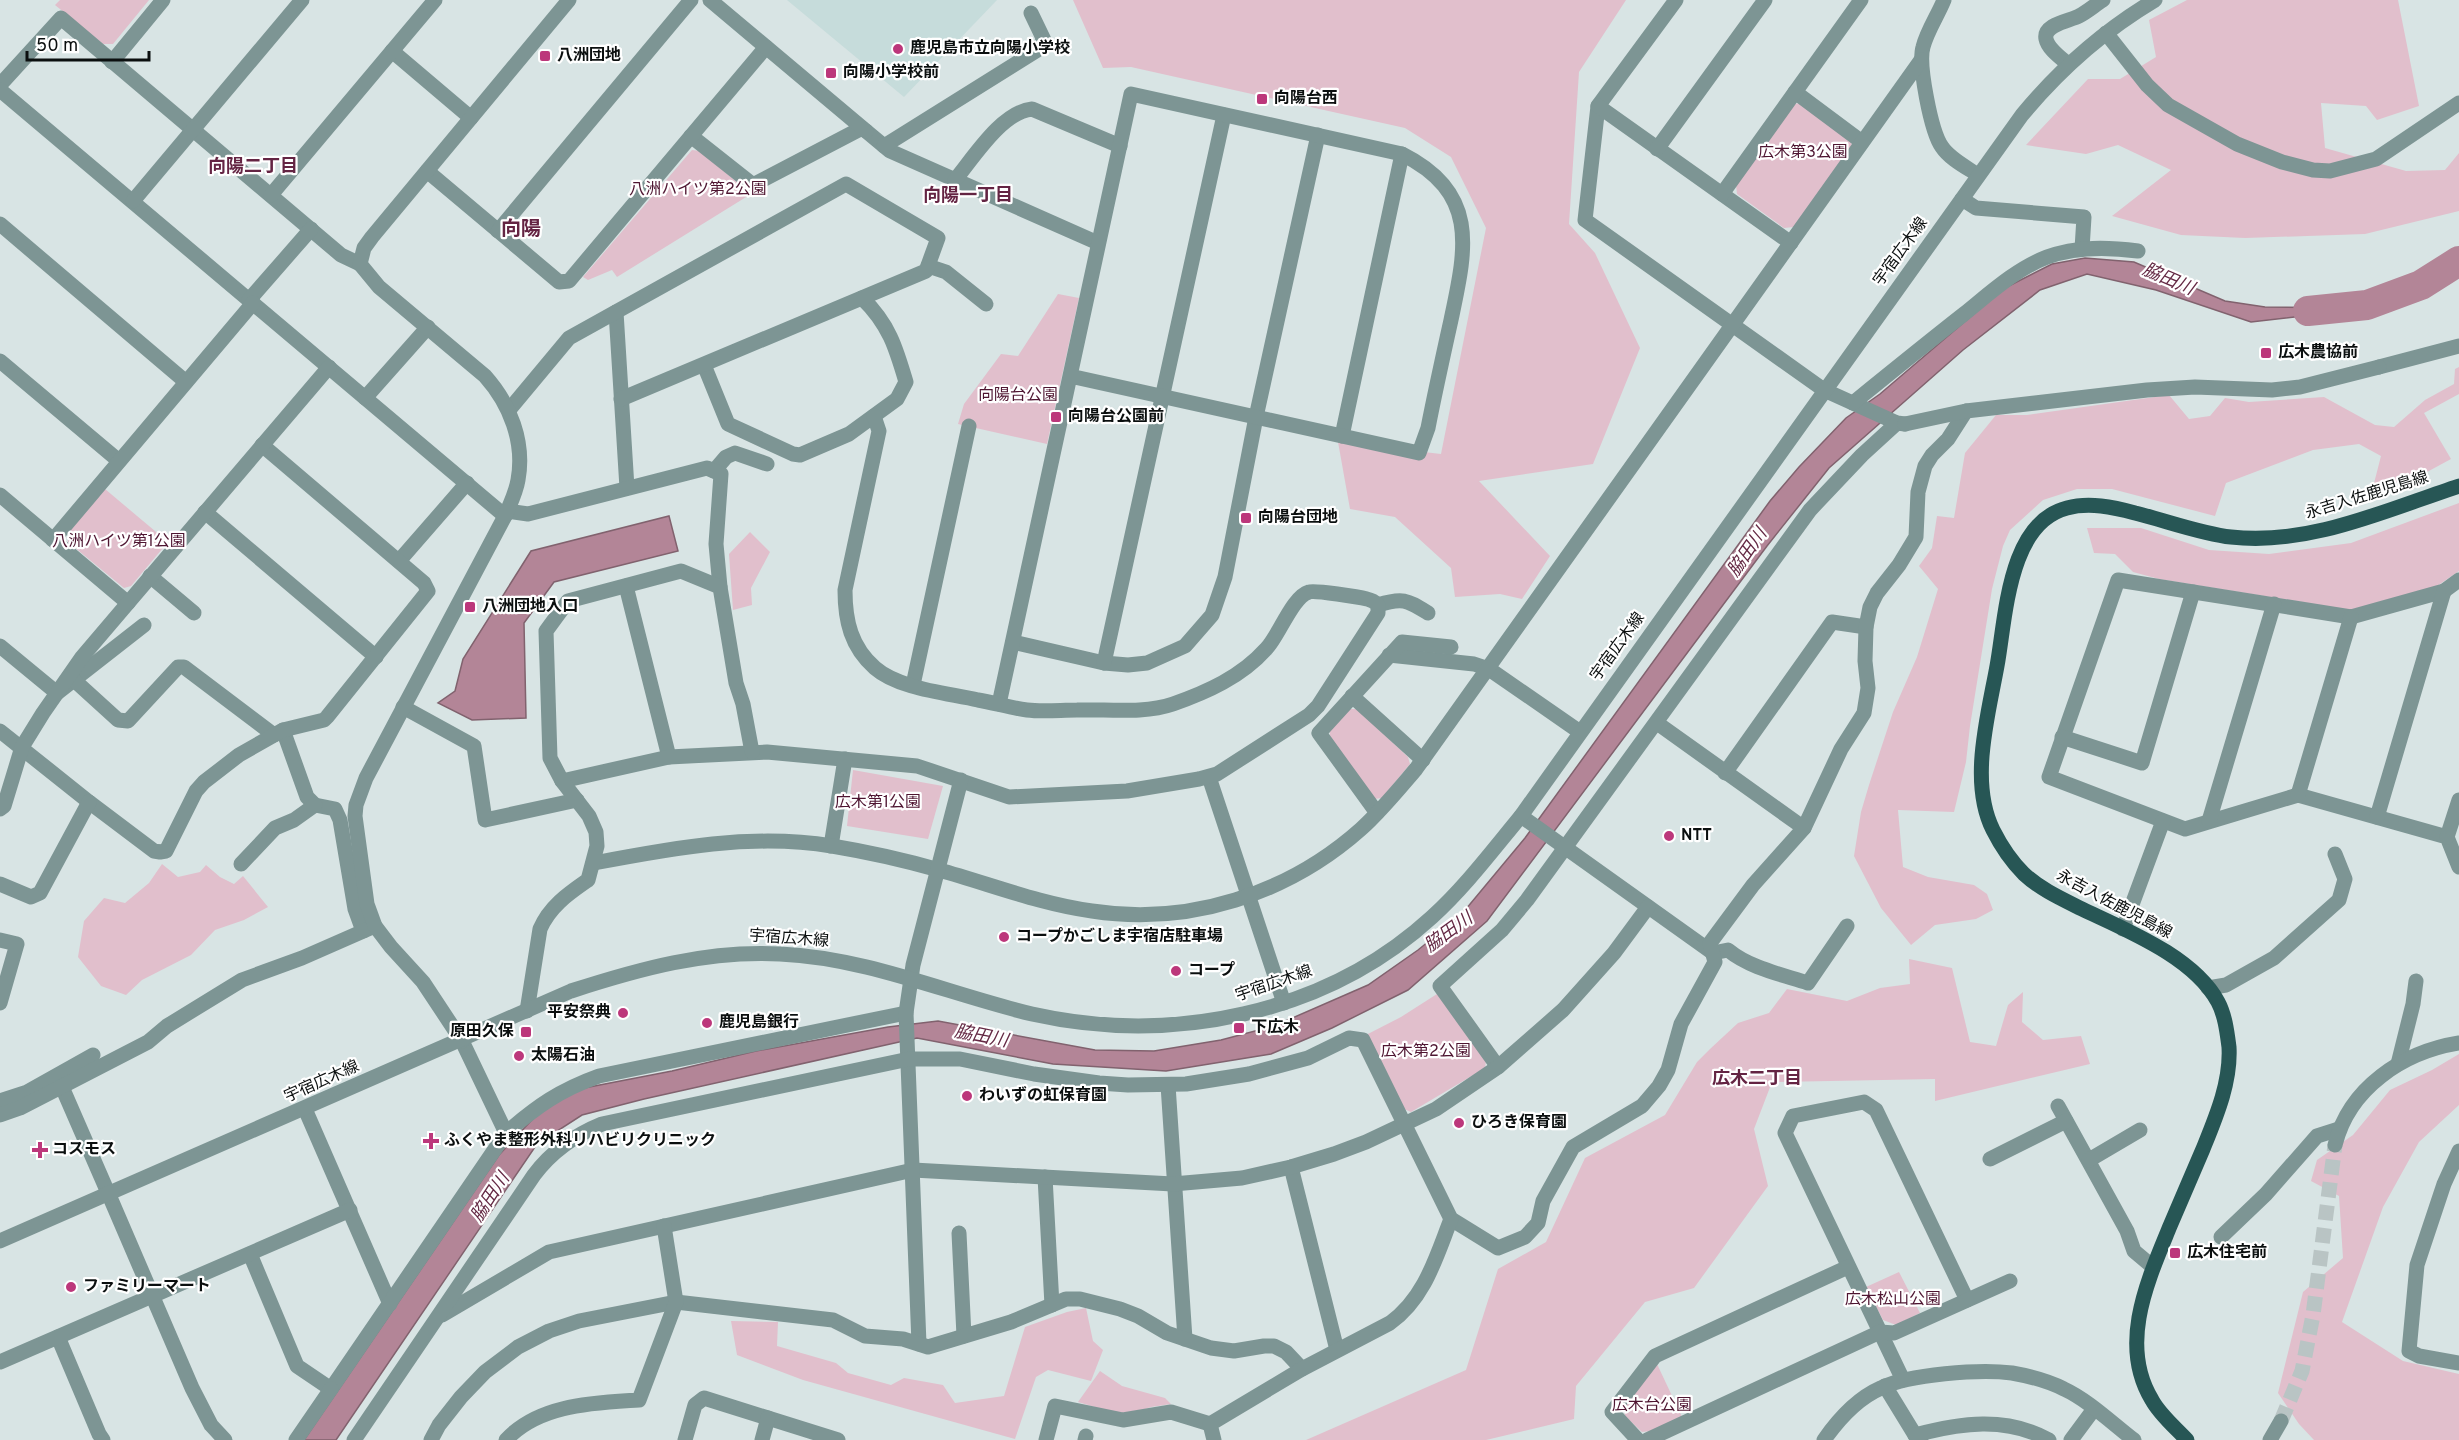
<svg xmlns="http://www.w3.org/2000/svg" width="2459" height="1440" viewBox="0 0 2459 1440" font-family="Overpass,'Noto Sans JP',sans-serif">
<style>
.built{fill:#c6dcdb}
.green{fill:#e1bfcc}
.water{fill:#b38597;stroke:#81626e;stroke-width:1.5}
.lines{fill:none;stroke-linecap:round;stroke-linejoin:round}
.river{stroke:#b38597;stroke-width:30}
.tertiary-tunnel{stroke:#b9c4c4;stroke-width:15;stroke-dasharray:15 8;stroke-linecap:butt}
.minor{stroke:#7d9594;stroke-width:15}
.tertiary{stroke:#7d9594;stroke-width:15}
.primary{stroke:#275655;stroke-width:15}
.poi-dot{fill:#bc377b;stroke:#fff;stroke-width:2}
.labels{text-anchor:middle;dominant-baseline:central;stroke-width:4.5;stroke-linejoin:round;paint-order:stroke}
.poi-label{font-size:16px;font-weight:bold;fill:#0b0f0f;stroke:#fff;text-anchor:start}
.park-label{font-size:16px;fill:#4e1531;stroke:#fff}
.street-label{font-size:16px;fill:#0b0f0f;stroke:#fff}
.neighbourhood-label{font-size:18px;font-weight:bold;fill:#642443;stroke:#fff}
.water-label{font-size:18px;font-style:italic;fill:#642944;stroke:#fff}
.quarter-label{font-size:20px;font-weight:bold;fill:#642443;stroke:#fff}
</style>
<rect width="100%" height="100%" fill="#d8e4e4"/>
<polygon class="built" points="787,0 997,0 904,97"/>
<g class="green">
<polygon points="60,0 149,0 113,44 103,44 55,5"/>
<polygon points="1073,0 1626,0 1579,72 1569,224 1595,253 1640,348 1593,464 1479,481 1550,556 1522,599 1500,594 1455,597 1451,568 1395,517 1350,509 1338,442 1441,454 1486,228 1451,157 1405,128 1131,67 1103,68"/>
<polygon points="2187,0 2398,0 2419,106 2377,120 2366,106 2321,103 2325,148 2406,171 2445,170 2459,153 2459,211 2365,234 2245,238 2181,235 2112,216 2171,170 2118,145 2086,154 2026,145 2088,79 2120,79 2156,57 2149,20"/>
<polygon points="1804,103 1851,138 1852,146 1794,227 1784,228 1737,194 1736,185 1793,104"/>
<polygon points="692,150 700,151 751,194 617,277 612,270 588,280 583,277"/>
<polygon points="1058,294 1079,298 1047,444 958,424 964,404 1001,354 1018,356"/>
<polygon points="2459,367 2459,394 2424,413 2451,459 2427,472 2372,491 2381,456 2359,444 2313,450 2226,483 2215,516 2112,489 2077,489 2043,500 2010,530 2003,546 1992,589 1970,726 1966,762 1954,812 1898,810 1903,867 1928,877 1974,885 1987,894 1993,910 1976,919 1935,925 1911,945 1881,908 1854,856 1861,812 1869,785 1893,712 1917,657 1938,589 1919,566 1932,548 1937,516 1954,518 1965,453 1996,415 2027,415 2169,395 2189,419 2210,416 2225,398 2249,402 2324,397 2375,425 2394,427 2425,400 2454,384 2455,369"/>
<polygon points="105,489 168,542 131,586 124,588 68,542 68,533"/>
<polygon points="2459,503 2459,571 2437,586 2350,610 2159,579 2133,572 2115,554 2094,553 2087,528 2141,528 2209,550 2269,554 2351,543"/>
<polygon points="750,532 770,552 751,588 752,605 733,610 729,554"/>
<polygon points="1350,709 1357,709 1408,757 1410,764 1382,798 1374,799 1330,737 1330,729"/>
<polygon points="853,770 943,786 928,839 847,826"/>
<polygon points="162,864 178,877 200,872 206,865 220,877 234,884 243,876 268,907 244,920 215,930 191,955 142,980 126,995 101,986 78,957 84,921 104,898 125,903 149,883"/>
<polygon points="1909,959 1952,968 1970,1042 1996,1046 2008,1005 2023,992 2022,1022 2043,1040 2081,1036 2090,1064 1935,1101 1935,1079 1772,1082 1754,1129 1768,1186 1694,1288 1645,1302 1576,1386 1574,1419 1486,1440 1306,1440 1466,1370 1498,1269 1546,1242 1585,1158 1665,1115 1697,1062 1710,1049 1738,1023 1769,1013 1787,989 1847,1001 1880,988 1910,984"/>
<polygon points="1437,994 1486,1061 1485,1068 1411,1112 1404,1109 1364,1036 1401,1017"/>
<polygon points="2459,1054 2459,1105 2419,1142 2383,1207 2342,1322 2403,1361 2459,1374 2459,1440 2314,1440 2299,1424 2278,1393 2303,1292 2343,1258 2339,1196 2311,1181 2317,1160 2353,1135 2390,1090 2432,1070"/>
<polygon points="1899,1272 1920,1313 1896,1325 1883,1320 1866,1287"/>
<polygon points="1086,1308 1093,1341 1103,1350 1091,1381 1048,1370 1036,1377 1015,1439 803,1380 737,1355 731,1321 778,1322 777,1346 836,1363 848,1373 891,1385 904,1378 943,1385 955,1403 1004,1396 1025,1327 1067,1312"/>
<polygon points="1657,1364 1682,1417 1651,1431 1642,1432 1625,1416 1624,1407"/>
<polygon points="1100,1371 1122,1386 1165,1398 1171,1404 1151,1407 1125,1416 1078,1402"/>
</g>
<g class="water">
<polygon points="2085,258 2134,262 2225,301 2265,307 2371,308 2251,322 2156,290 2087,274 2040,290 1963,350 1829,468 1767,546 1487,921 1408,990 1332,1028 1271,1054 1166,1071 1053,1064 917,1038 644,1099 582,1115 537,1144 336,1440 304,1440 499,1155 544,1107 579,1089 672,1071 756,1051 888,1027 938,1021 1095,1050 1154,1051 1221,1040 1274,1026 1368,985 1418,950 1461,915 1525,838 1770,501 1799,467 1846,418 1880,394 2003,289 2052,264"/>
<polygon points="669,516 678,551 554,582 524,623 526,718 472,720 438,703 455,691 463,659 531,551"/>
</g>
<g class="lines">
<polyline class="river" points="2308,311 2367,305 2421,285 2459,261"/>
<polyline class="tertiary-tunnel" points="2281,1421 2302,1371 2313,1315 2335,1145"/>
<g class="minor">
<polyline points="1676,0 1598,106 1585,220 1824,390 1897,423 1905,424"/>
<path d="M 1944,0 C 1938,15 1927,31 1923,47 C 1918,64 1931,132 1942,147 C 1950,159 1966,167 1978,175"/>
<polyline points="2106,33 2147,85 2168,105 2237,144 2282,162 2313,170 2330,171 2376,159 2459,103"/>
<polyline points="392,51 471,118"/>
<polyline points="112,62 163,0"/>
<path d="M 2068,64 C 2061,58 2048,49 2046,39 C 2043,24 2070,21 2079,16 C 2087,12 2095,5 2103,0"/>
<polyline points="0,85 61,18 341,255 360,264"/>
<polyline points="0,90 505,516"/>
<polyline points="1795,92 1862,142"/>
<polyline points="1598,106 1791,243"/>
<polyline points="866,131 890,151 1098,243"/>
<polyline points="691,136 753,185 862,128"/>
<polyline points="884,146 1036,51 1044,40 1031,13"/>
<polyline points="1657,149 1765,0"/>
<polyline points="427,171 559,282 569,281 766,47"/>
<path d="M 955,180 C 974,157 1002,112 1032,109 L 1120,146"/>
<polyline points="1722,194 1861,0"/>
<polyline points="271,195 435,0"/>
<polyline points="1962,199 1976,208 2084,217 2082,249"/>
<polyline points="133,201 302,0"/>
<polyline points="0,224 186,382"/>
<polyline points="498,231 691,0"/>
<polyline points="928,266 946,272 986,304"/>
<polyline points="249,300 311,229"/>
<polyline points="616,312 627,488"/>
<polyline points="0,361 119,461"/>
<path d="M 704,365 L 728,424 L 793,454 L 800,455 L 849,434 L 897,399 L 906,382 C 896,348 889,324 862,298"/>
<polyline points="2379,367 2459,346"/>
<polyline points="365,398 428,327"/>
<path d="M 1853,403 C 1890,373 1927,343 1964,314 C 1990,293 2016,269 2047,257 C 2077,246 2108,247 2138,251"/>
<polyline points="509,410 569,338 846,184 938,238 926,271 621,399"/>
<polyline points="1342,436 1402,154"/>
<polyline points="714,471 726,457 735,453 767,464"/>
<polyline points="0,495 128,603"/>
<polyline points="507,511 528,514 707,468 721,474 716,544 720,587"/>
<polyline points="205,512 376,657"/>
<polyline points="53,540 253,303"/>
<polyline points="399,561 467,483"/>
<polyline points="150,576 194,613"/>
<polyline points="2459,580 2444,591 2351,617 2118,580 2049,777 2185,829 2298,795 2447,837 2459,867"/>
<polyline points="626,586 669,757"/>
<path d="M 1378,605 C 1403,597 1407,600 1428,613"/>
<polyline points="1013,642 1104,663 1128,665 1147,663 1185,646 1212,615 1225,577 1256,417 1318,135"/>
<polyline points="0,646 57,693 144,625"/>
<polyline points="1389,655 1474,664 1489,669 1580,732"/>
<polyline points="1104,663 1224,115"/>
<polyline points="74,680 118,720 128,721 178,667 184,667 274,735"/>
<polyline points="913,685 969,426"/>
<polyline points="1352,696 1423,760"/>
<path d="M 999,704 L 1131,94 L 1402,154 C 1480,193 1466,249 1451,320 C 1443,356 1435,392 1428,428 L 1419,453 L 1070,376"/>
<polyline points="403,707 474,746 485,820 577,800"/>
<polyline points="1657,723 1804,828"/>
<polyline points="283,730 307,797 315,805 335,809 340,820 355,909 363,931"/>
<polyline points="0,731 89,802 154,851 160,852 166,851 196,791 204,782 239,755 283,730 324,720 327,717 428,591 424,583 262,445"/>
<polyline points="2062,737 2142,763 2193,592"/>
<polyline points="1725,773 1832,622 1866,627"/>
<polyline points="1209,777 1284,1003"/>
<path d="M 562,781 L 669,757 L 767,752 L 917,766 L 1009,797 L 1127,791 L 1199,779 L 1217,774 L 1309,715 L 1318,706 L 1378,613 L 1378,605 C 1375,602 1372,600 1367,599 C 1359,597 1315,590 1309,592 C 1292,597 1279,636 1266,649 C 1241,677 1207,692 1173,704 C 1144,714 1107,709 1077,710 C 1061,710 1043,712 1027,710 C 1011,708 995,703 978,700 C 948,693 899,689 875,668 C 851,647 845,621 845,590 L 879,431 L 874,416"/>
<polyline points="2298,795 2351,617"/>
<polyline points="0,809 4,806 22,747 43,713 82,657 329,367"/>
<polyline points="1377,813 1319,733 1402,642 1451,647"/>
<path d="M 1521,816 L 1713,953 L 1728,950 C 1750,968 1780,974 1808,983 L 1847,926"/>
<polyline points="2377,817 2444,591"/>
<polyline points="2209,821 2274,604"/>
<polyline points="2447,837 2459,800"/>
<polyline points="831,846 845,759"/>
<path d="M 594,863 C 673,848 752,833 832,846 C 868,852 904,860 939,870 C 990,884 1040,904 1092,911 C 1189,926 1288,894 1361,829 C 1381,811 1398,790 1416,769 L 1921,60"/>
<polyline points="241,864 275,828 294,820 315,805"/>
<polyline points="0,884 31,897 40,893 89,802"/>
<polyline points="2123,929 2163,821"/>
<polyline points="0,940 17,944 0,1003"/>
<polyline points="2208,988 2226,985 2274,958 2339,900 2345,879 2335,854"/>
<path d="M 527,1011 L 540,929 C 550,906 568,894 588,880 L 597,846 L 596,832 L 589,816 L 562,781 L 550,758 L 546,631 L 568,601 L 681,571 L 720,587 L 736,683 L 743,704 L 752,752"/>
<polyline points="462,1041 506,1133"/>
<polyline points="2398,1064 2413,1004 2416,981"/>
<polyline points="1498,1067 1440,986 1502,930 1527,900 1810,510 1862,455 1897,423"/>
<polyline points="1168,1085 1185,1339"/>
<polyline points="62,1087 109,1195"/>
<polyline points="0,1101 27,1092 93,1055"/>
<polyline points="2058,1106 2127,1231 2134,1251 2153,1267"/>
<polyline points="305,1109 390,1304"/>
<polyline points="0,1115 20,1108 148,1042 167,1026 242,980 302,958 375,926"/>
<polyline points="2459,1151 2444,1184 2417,1265 2409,1351 2419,1356 2459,1363"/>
<polyline points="1990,1159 2066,1121"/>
<polyline points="2089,1160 2140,1130"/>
<polyline points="1291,1167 1337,1350"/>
<polyline points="1045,1177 1052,1305"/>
<polyline points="959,1233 964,1336"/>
<polyline points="2221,1237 2266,1194 2317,1136 2339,1129"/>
<path d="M 250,1254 L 297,1366 L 331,1389 L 506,1133 C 537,1106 560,1090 599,1076 L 906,1013"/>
<polyline points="442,1315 549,1252 913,1170 1173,1184 1242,1178 1291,1167 1334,1154 1366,1142 1436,1109 1498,1067 1563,1010 1614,953 1648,907"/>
<polyline points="58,1337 99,1434 103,1440"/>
<polyline points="919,1344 906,1013 913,965 961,780"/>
<polyline points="0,1362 350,1210"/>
<polyline points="1903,1380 1785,1133 1793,1116 1864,1102 1876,1110 1967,1300"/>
<polyline points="1885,1386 1915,1435 1921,1438"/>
<path d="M 1915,1435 C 1960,1423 2006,1416 2049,1440"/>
<polyline points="296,1440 331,1389"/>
<path d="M 354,1440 L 534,1175 C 552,1151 575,1135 602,1124 L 909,1059 L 960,1059 L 1034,1074 L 1099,1083 L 1128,1085 L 1186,1084 L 1249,1074 L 1308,1058 L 1349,1038 L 1363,1040 L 1451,1219 L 1498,1248 L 1525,1237 L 1538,1223 L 1543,1201 L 1573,1147 L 1642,1106 L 1659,1086 L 1668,1070 L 1681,1024 L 1715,962 L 1710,943 L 1753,885 L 1804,828 L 1841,749 L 1864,713 L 1868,688 L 1865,661 L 1866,627 L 1870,607 L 1877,593 L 1899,565 L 1916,537 L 1918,492 L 1925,466 L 1932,455 L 1948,439 L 1966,411"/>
<polyline points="431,1440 439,1425 461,1397 485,1372 518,1347 549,1331 579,1321 676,1302 833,1320 865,1336 903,1339 928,1347 1011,1322 1066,1299 1080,1299 1120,1309 1138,1316 1167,1333 1211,1348 1234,1351 1264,1346 1274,1346 1286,1352 1302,1369"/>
<path d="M 506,1440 C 539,1404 594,1403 639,1400 L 676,1302 L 664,1226"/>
<polyline points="685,1440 695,1405 704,1398 838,1440"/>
<polyline points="762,1440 768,1418"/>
<polyline points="1046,1440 1055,1406 1123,1420 1171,1412 1210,1424"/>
<polyline points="1085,1440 1086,1436"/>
<path d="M 1214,1440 L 1210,1424 L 1302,1369 L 1390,1323 C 1425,1298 1436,1257 1451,1219"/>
<polyline points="1638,1440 1612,1412 1655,1356 1848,1267"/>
<polyline points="1647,1440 1880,1332 1894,1333 2010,1281"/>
<polyline points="2071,1440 2094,1409"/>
</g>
<g class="tertiary">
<polyline points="710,0 866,131"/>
<polyline points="1905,424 1966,411 2147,390 2195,387 2272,390 2300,387 2379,367"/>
<path d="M 462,1041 L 423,982 L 391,947 L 375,926 L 367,904 L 355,816 L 356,805 L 366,778 L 505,516 C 510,505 516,492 518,480 C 525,442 510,404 485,376 L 379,287 L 360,264 L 364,248 L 372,237 L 569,0"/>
<path d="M 2335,1145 C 2349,1088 2403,1052 2459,1043"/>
<polyline points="109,1195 192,1388 211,1425 225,1440"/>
<path d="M 0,1241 L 571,991 C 639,969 707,950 780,954 C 868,958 948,994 1032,1014 C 1171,1045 1325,1015 1432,917 C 1465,887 1492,851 1521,816 L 2022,115 C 2060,69 2103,31 2155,0"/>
<path d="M 1824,1440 C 1838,1420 1858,1398 1881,1388 C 1909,1374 1980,1369 2012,1373 C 2029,1376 2048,1381 2064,1389 C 2088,1400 2113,1424 2134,1440"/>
<polyline points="2270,1440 2281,1421"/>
</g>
<path class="primary" d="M 2187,1440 C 2176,1428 2160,1415 2152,1400 C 2118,1344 2148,1280 2170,1226 C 2181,1200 2192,1175 2203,1149 C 2216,1117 2231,1082 2229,1047 C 2227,1032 2225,1015 2218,1002 C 2194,957 2126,930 2082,909 C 2062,899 2040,889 2024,874 C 2011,861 2001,846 1993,830 C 1969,782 1988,716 1997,666 C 2006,617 2008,523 2067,508 C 2089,502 2113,507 2135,513 C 2164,520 2202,534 2231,537 C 2309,546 2386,510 2459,486"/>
</g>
<g class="poi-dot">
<circle cx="898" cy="49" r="6"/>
<rect x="539" y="50" width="12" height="12" rx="3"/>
<rect x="825" y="67" width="12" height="12" rx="3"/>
<rect x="1256" y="93" width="12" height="12" rx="3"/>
<rect x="2260" y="347" width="12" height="12" rx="3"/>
<rect x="1050" y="411" width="12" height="12" rx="3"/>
<rect x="1240" y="512" width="12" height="12" rx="3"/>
<rect x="464" y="601" width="12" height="12" rx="3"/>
<circle cx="1669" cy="836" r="6"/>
<circle cx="1004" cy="937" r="6"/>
<circle cx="1176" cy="971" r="6"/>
<circle cx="623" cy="1013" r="6"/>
<circle cx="707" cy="1023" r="6"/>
<rect x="1233" y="1022" width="12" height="12" rx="3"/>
<rect x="520" y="1026" width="12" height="12" rx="3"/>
<circle cx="519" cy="1056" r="6"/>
<circle cx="967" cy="1096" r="6"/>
<circle cx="1459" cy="1123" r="6"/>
<path d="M428 1132h6v6h6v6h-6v6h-6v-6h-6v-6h6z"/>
<path d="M37 1141h6v6h6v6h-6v6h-6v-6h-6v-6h6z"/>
<rect x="2169" y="1247" width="12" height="12" rx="3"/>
<circle cx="71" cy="1287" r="6"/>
</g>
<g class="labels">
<g class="poi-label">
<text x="910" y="49">鹿児島市立向陽小学校</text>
<text x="557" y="56">八洲団地</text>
<text x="843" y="73">向陽小学校前</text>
<text x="1274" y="99">向陽台西</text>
<text x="2278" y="353">広木農協前</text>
<text x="1068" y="417">向陽台公園前</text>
<text x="1258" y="518">向陽台団地</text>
<text x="482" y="607">八洲団地入口</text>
<text x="1681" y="836">NTT</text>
<text x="1016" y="937">コープかごしま宇宿店駐車場</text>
<text x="1188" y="971">コープ</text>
<text x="611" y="1013" text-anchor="end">平安祭典</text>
<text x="719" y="1023">鹿児島銀行</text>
<text x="1251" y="1028">下広木</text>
<text x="514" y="1032" text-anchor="end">原田久保</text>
<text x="531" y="1056">太陽石油</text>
<text x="979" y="1096">わいずの虹保育園</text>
<text x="1471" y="1123">ひろき保育園</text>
<text x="444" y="1141">ふくやま整形外科リハビリクリニック</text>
<text x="52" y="1150">コスモス</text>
<text x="2187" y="1253">広木住宅前</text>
<text x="83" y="1287">ファミリーマート</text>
</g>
<g class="park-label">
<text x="1803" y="153">広木第3公園</text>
<text x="698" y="190">八洲ハイツ第2公園</text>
<text x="1018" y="396">向陽台公園</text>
<text x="119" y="542">八洲ハイツ第1公園</text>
<text x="878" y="803">広木第1公園</text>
<text x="1426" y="1052">広木第2公園</text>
<text x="1893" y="1300">広木松山公園</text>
<text x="1652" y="1406">広木台公園</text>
</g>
<g class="street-label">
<text transform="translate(1901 252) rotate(-54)">宇宿広木線</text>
<text transform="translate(2367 496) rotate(-17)">永吉入佐鹿児島線</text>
<text transform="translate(1618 647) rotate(-54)">宇宿広木線</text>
<text transform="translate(2114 905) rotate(28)">永吉入佐鹿児島線</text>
<text transform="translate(789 939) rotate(4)">宇宿広木線</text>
<text transform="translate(1274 984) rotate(-19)">宇宿広木線</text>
<text transform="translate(322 1082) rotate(-24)">宇宿広木線</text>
</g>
<g class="neighbourhood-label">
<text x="253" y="167">向陽二丁目</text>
<text x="968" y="196">向陽一丁目</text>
<text x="1757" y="1079">広木二丁目</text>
</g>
<g class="water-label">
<text transform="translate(2168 280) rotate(23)">脇田川</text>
<text transform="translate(1748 553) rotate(-55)">脇田川</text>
<text transform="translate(1449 933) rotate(-36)">脇田川</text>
<text transform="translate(981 1037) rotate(11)">脇田川</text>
<text transform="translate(491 1198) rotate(-57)">脇田川</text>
</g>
<g class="quarter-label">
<text x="521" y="230">向陽</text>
</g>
</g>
<path d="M27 51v9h122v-9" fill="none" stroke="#0b0f0f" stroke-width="3"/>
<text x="36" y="51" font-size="18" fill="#0b0f0f" stroke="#ffffff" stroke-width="4.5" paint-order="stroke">50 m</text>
</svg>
